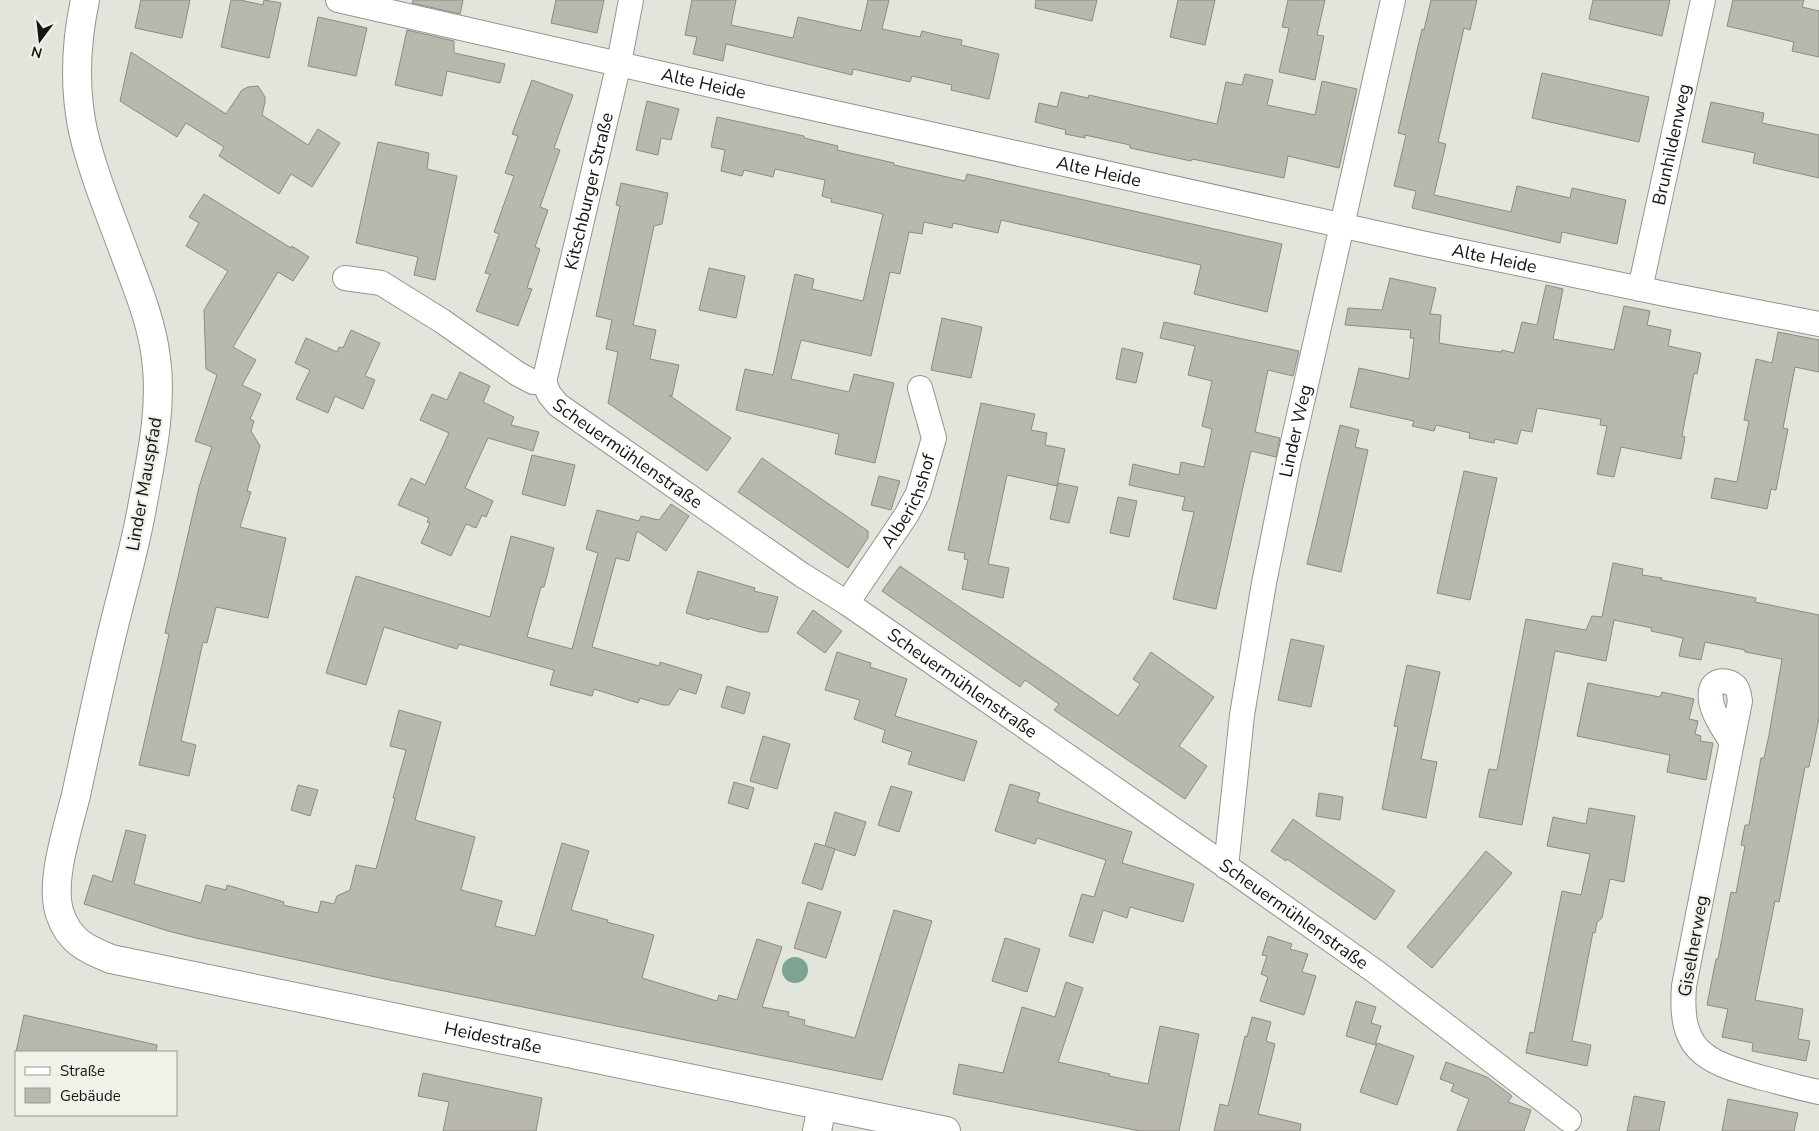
<svg xmlns="http://www.w3.org/2000/svg" width="1819" height="1131" viewBox="0 0 1819 1131" font-family="'Nunito Sans',sans-serif">
<style>
.water{fill:#7da393}
.building{fill:#b9b8ae;stroke:#8c8b82}
.lines{fill:none;stroke-linecap:round;stroke-linejoin:round}
.street-casing{stroke:#92968d;stroke-width:26}
.secondary-casing{stroke:#92968d;stroke-width:30}
.street{stroke:#fff;stroke-width:24}
.secondary{stroke:#fff;stroke-width:28}
.labels{text-anchor:middle;dominant-baseline:central;stroke-width:4.5;stroke-linejoin:round;paint-order:stroke}
.street-label{font-size:18px;fill:#151613;stroke:#eef2e8}
</style>
<rect width="100%" height="100%" fill="#e1e5db"/>
<circle class="water" cx="795" cy="970" r="13"/>
<g class="building">
<polygon points="141,0 190,0 182,38 135,28"/>
<polygon points="231,0 240,0 263,5 264,0 281,3 269,58 221,47"/>
<polygon points="413,0 463,0 460,14 412,3"/>
<polygon points="556,0 604,0 597,33 551,23"/>
<polygon points="692,0 736,0 731,25 793,38 798,17 861,31 868,0 889,0 882,29 920,37 922,31 942,36 962,40 961,45 999,54 989,99 951,90 952,85 912,76 910,82 853,69 852,75 726,44 723,61 693,54 697,37 685,35"/>
<polygon points="1036,0 1097,0 1092,21 1035,8"/>
<polygon points="1178,0 1215,0 1205,45 1170,37"/>
<polygon points="1288,0 1325,0 1317,35 1324,36 1315,80 1279,72 1289,28 1282,27"/>
<polygon points="1431,0 1477,0 1470,30 1464,28 1438,142 1446,144 1434,195 1511,212 1517,186 1570,198 1572,188 1626,200 1617,244 1562,232 1560,243 1412,208 1416,191 1394,186 1406,135 1398,133 1422,29 1424,30"/>
<polygon points="1593,0 1670,0 1662,36 1589,19"/>
<polygon points="1733,0 1804,0 1802,7 1819,11 1819,57 1792,51 1794,42 1727,26"/>
<polygon points="318,17 367,28 356,76 308,66"/>
<polygon points="407,30 454,41 454,53 505,64 500,83 447,71 442,96 395,85"/>
<polygon points="131,52 226,114 242,90 248,87 258,86 265,97 265,102 262,115 308,145 318,129 340,143 312,187 291,174 279,194 219,156 224,147 186,123 177,137 120,101"/>
<polygon points="1542,73 1649,97 1639,142 1532,118"/>
<polygon points="1245,74 1273,80 1267,105 1315,115 1322,81 1357,89 1339,168 1288,156 1284,178 1192,159 1191,161 1130,148 1130,145 1085,135 1085,138 1065,134 1066,130 1035,122 1039,103 1057,107 1061,92 1088,98 1089,95 1217,124 1226,82 1242,85"/>
<polygon points="532,80 573,95 554,148 560,150 540,207 548,210 535,247 540,249 527,288 532,289 518,326 476,311 490,274 485,273 499,234 494,232 514,176 505,173 518,136 512,134"/>
<polygon points="647,101 679,109 671,140 661,138 658,155 636,150"/>
<polygon points="1711,102 1764,113 1762,123 1819,135 1819,178 1753,163 1755,153 1702,142"/>
<polygon points="717,117 804,136 804,138 838,146 837,150 894,163 894,165 965,181 967,174 1282,244 1267,312 1194,294 1201,265 1001,220 998,233 953,223 952,228 924,222 922,234 909,232 900,274 890,272 871,356 801,340 791,379 849,392 854,374 894,383 875,463 835,454 839,434 736,410 745,369 773,375 795,274 814,279 812,289 863,301 883,214 831,202 832,199 822,196 825,180 775,169 773,177 744,170 742,176 721,171 725,150 711,147"/>
<polygon points="378,142 429,153 427,169 457,176 435,280 414,275 418,257 356,243"/>
<polygon points="621,183 668,193 662,224 654,226 633,325 656,330 650,359 679,365 672,396 669,395 731,438 707,471 608,403 618,352 606,349 612,320 596,316 620,206 616,205"/>
<polygon points="204,194 291,248 292,246 309,257 293,281 278,272 233,347 256,360 242,385 261,394 250,419 254,421 251,431 260,446 247,491 251,492 240,527 286,538 268,618 216,607 207,643 203,642 181,741 196,745 189,776 139,765 169,634 165,633 199,487 212,447 195,441 217,375 206,369 204,310 228,271 186,246 199,223 189,217"/>
<polygon points="709,268 745,276 736,318 699,310"/>
<polygon points="1390,278 1436,288 1430,314 1441,315 1439,343 1456,346 1501,352 1502,350 1514,353 1522,322 1537,325 1546,285 1563,289 1553,339 1614,350 1624,306 1650,311 1647,325 1671,330 1668,346 1701,353 1697,374 1694,373 1682,436 1685,437 1681,459 1621,447 1614,477 1597,474 1607,426 1600,425 1601,419 1537,408 1532,432 1521,430 1517,444 1495,439 1494,443 1469,438 1470,433 1436,425 1434,431 1412,426 1414,421 1350,407 1359,368 1409,379 1414,338 1410,338 1411,330 1345,325 1348,308 1382,310"/>
<polygon points="942,318 982,327 971,378 931,370"/>
<polygon points="1164,322 1299,351 1293,376 1268,370 1255,432 1280,438 1276,457 1251,451 1216,609 1173,599 1194,512 1182,510 1185,497 1129,485 1133,464 1179,475 1181,462 1204,467 1212,429 1202,426 1212,381 1188,375 1195,346 1160,338"/>
<polygon points="351,330 380,343 365,376 375,380 363,409 335,396 328,413 296,399 310,370 295,363 306,338 337,352 339,347 343,348"/>
<polygon points="1778,332 1819,340 1819,372 1795,367 1783,428 1788,429 1776,490 1771,489 1767,509 1711,498 1715,478 1737,482 1749,421 1744,420 1756,359 1772,363"/>
<polygon points="1122,348 1143,353 1136,383 1116,379"/>
<polygon points="460,372 490,386 483,402 514,417 511,425 539,432 533,451 488,438 465,488 493,501 486,517 482,515 476,528 466,524 451,556 421,543 430,523 427,522 429,518 398,505 411,478 425,485 449,433 420,420 432,394 447,400"/>
<polygon points="981,403 1035,414 1031,430 1047,433 1045,445 1065,449 1057,486 1007,475 988,564 1009,568 1003,598 962,589 968,560 964,559 965,553 948,550"/>
<polygon points="1340,425 1359,430 1355,447 1368,450 1341,572 1307,564"/>
<polygon points="532,455 575,465 565,506 522,494"/>
<polygon points="762,458 868,531 868,538 848,568 738,492"/>
<polygon points="1464,471 1497,478 1470,600 1437,593"/>
<polygon points="879,476 900,481 891,510 871,505"/>
<polygon points="1058,483 1078,487 1069,523 1050,519"/>
<polygon points="1118,497 1137,501 1129,537 1110,533"/>
<polygon points="671,504 689,516 666,551 637,531 629,561 616,558 592,647 659,666 660,662 702,675 696,694 679,689 669,705 663,705 640,698 638,703 594,689 592,696 550,685 554,670 459,644 457,649 384,627 366,685 326,673 356,576 490,617 511,536 554,548 544,587 541,587 527,637 572,649 598,553 586,549 597,510 639,521 641,516 659,520"/>
<polygon points="1613,563 1643,569 1642,575 1662,578 1661,580 1756,598 1755,602 1819,615 1819,718 1809,767 1805,767 1779,902 1775,901 1755,1000 1803,1009 1798,1039 1810,1041 1806,1061 1752,1051 1753,1043 1722,1037 1728,1009 1707,1005 1716,959 1718,959 1731,892 1736,893 1745,846 1741,845 1745,825 1749,825 1761,758 1764,758 1769,735 1782,659 1745,652 1745,650 1705,642 1701,660 1679,656 1683,638 1651,631 1652,628 1614,620 1606,661 1555,651 1522,825 1479,817 1489,769 1497,770 1526,619 1586,630 1592,616 1602,617"/>
<polygon points="900,566 1118,716 1140,684 1133,679 1151,652 1214,697 1179,746 1207,766 1185,799 1054,710 1059,704 1025,680 1020,687 882,591"/>
<polygon points="698,571 755,588 754,591 778,597 768,632 760,632 710,618 709,620 686,613"/>
<polygon points="813,610 842,631 825,653 797,633"/>
<polygon points="1291,639 1324,646 1311,707 1278,700"/>
<polygon points="837,652 871,663 870,667 907,679 895,716 977,741 964,781 908,764 912,752 882,742 885,730 854,719 860,700 825,690"/>
<polygon points="1407,665 1440,672 1421,759 1437,762 1426,818 1382,809 1398,727 1394,726"/>
<polygon points="1588,683 1660,697 1662,692 1694,699 1689,719 1698,721 1695,734 1701,736 1700,741 1713,743 1706,780 1667,772 1670,755 1577,736"/>
<polygon points="727,686 750,693 744,714 721,707"/>
<polygon points="399,710 441,722 415,820 475,837 461,890 502,901 495,926 535,936 562,843 589,851 571,910 608,920 607,922 654,935 642,978 717,1001 719,995 737,1000 757,939 782,947 762,1007 789,1012 788,1016 805,1020 804,1025 855,1038 894,910 932,921 882,1080 385,979 196,938 168,931 84,904 93,875 112,882 126,830 146,835 134,884 201,903 206,885 226,890 227,885 284,902 283,905 318,913 321,901 334,904 337,896 350,890 356,865 376,869 395,798 393,798 406,750 390,746"/>
<polygon points="763,736 790,744 777,789 750,781"/>
<polygon points="734,782 754,788 748,809 728,803"/>
<polygon points="1010,784 1040,793 1037,802 1132,832 1122,863 1194,884 1183,922 1130,907 1127,918 1103,910 1093,943 1069,936 1082,894 1094,897 1106,860 1037,838 1035,844 995,831"/>
<polygon points="298,785 318,790 310,816 291,810"/>
<polygon points="891,786 912,792 899,832 878,825"/>
<polygon points="1319,793 1343,797 1340,820 1316,816"/>
<polygon points="1589,808 1635,816 1624,882 1610,879 1602,918 1597,922 1595,933 1593,932 1572,1041 1591,1045 1587,1066 1526,1053 1530,1032 1534,1033 1562,891 1581,895 1590,854 1547,846 1553,817 1586,824"/>
<polygon points="835,812 866,822 855,856 825,846"/>
<polygon points="1293,819 1395,891 1375,920 1287,859 1286,861 1271,851"/>
<polygon points="815,843 835,849 822,890 802,883"/>
<polygon points="1486,851 1512,873 1432,968 1407,947"/>
<polygon points="808,902 841,912 826,958 794,948"/>
<polygon points="1268,936 1292,944 1290,949 1308,954 1302,972 1316,976 1304,1015 1260,1001 1268,977 1261,974 1267,956 1262,955"/>
<polygon points="1005,938 1040,949 1027,992 992,981"/>
<polygon points="1066,982 1083,988 1058,1062 1110,1074 1109,1076 1148,1084 1160,1026 1199,1034 1179,1131 1140,1131 953,1094 959,1064 1003,1073 1022,1007 1055,1017"/>
<polygon points="1356,1001 1376,1007 1371,1023 1381,1026 1375,1045 1346,1036"/>
<polygon points="24,1015 157,1045 156,1052 16,1052"/>
<polygon points="1252,1017 1271,1022 1266,1041 1275,1044 1258,1114 1301,1124 1300,1131 1214,1131 1220,1104 1228,1106 1245,1036 1247,1037"/>
<polygon points="1377,1043 1414,1056 1397,1105 1360,1092"/>
<polygon points="1446,1062 1487,1077 1512,1096 1508,1102 1531,1110 1524,1131 1457,1131 1469,1099 1451,1091 1454,1084 1440,1079"/>
<polygon points="423,1073 542,1098 536,1131 443,1131 449,1102 418,1096"/>
<polygon points="1634,1096 1665,1102 1659,1131 1627,1131"/>
<polygon points="1728,1099 1798,1113 1794,1131 1722,1131"/>
</g>
<g class="lines">
<g class="street-casing">
<g id="street">
<path id="s1" d="M 338,0 L 772,99 L 1421,243 L 1665,294 L 1819,324"/>
<polyline points="345,278 381,283 442,321 518,374 533,382 544,382"/>
<path id="s2" d="M 1640,289 L 1703,0"/>
<path id="s3" d="M 544,382 L 549,394 L 558,405 L 802,575 L 847,603 L 1243,878 L 1376,972 L 1569,1120"/>
<path id="s4" d="M 544,382 L 619,63 L 631,0"/>
<path id="s5" d="M 847,603 L 907,514 L 918,493 L 934,438 L 920,388"/>
<path d="M 1731,741 C 1723,728 1708,708 1711,691 C 1713,679 1727,679 1735,686 C 1739,690 1739,696 1740,701 L 1684,986 C 1679,1050 1703,1061 1759,1077 C 1779,1082 1799,1088 1819,1092"/>
<path id="s6" d="M 1226,867 L 1242,715 L 1264,583 L 1288,464 L 1393,0"/>
</g>
</g>
<g class="secondary-casing">
<g id="secondary">
<path id="s7" d="M 85,0 C 76,42 74,88 83,131 C 93,174 112,219 127,260 C 139,292 152,324 156,358 C 163,409 150,463 141,513 C 133,556 120,599 110,642 C 98,693 87,744 76,795 C 68,828 49,883 60,914 C 69,941 86,949 111,959 L 946,1131"/>
<polyline points="817,1131 822,1106"/>
</g>
</g>
<use href="#street" class="street"/>
<use href="#secondary" class="secondary"/>
</g>
<g class="labels">
<g class="street-label">
<text stroke="none"><textPath href="#s1" startOffset="375">Alte Heide</textPath></text>
<text stroke="none"><textPath href="#s2" startOffset="148">Brunhildenweg</textPath></text>
<text stroke="none"><textPath href="#s1" startOffset="780">Alte Heide</textPath></text>
<text stroke="none"><textPath href="#s4" startOffset="196">Kitschburger Straße</textPath></text>
<text stroke="none"><textPath href="#s1" startOffset="1185">Alte Heide</textPath></text>
<text stroke="none"><textPath href="#s6" startOffset="442">Linder Weg</textPath></text>
<text stroke="none"><textPath href="#s3" startOffset="112">Scheuermühlenstraße</textPath></text>
<text transform="translate(144 484) rotate(-80)">Linder Mauspfad</text>
<text stroke="none"><textPath href="#s5" startOffset="120">Alberichshof</textPath></text>
<text stroke="none"><textPath href="#s3" startOffset="518">Scheuermühlenstraße</textPath></text>
<text stroke="none"><textPath href="#s3" startOffset="922">Scheuermühlenstraße</textPath></text>
<text transform="translate(1693 946) rotate(-80)">Giselherweg</text>
<text stroke="none"><textPath href="#s7" startOffset="1399">Heidestraße</textPath></text>
</g>
</g>
<rect x="15" y="1051" width="162" height="65" fill="#eef2e8" stroke="#979a93"/>
<rect x="25" y="1067" width="25" height="8" fill="#ffffff" stroke="#979a93"/>
<text x="60" y="1076" font-size="15" fill="#151613">Straße</text>
<rect x="25" y="1088" width="25" height="15" fill="#b9b8ae" stroke="#979a93"/>
<text x="60" y="1101" font-size="15" fill="#151613">Gebäude</text>
<g transform="translate(40 40) rotate(195)" stroke="#eef2e8" stroke-width="4" paint-order="stroke">
<path d="M0-4L9 19L0 12L-9 19Z" fill="#151613"/>
<text y="-8" font-size="14" font-weight="bold" text-anchor="middle" fill="#151613">N</text>
</g>
</svg>
